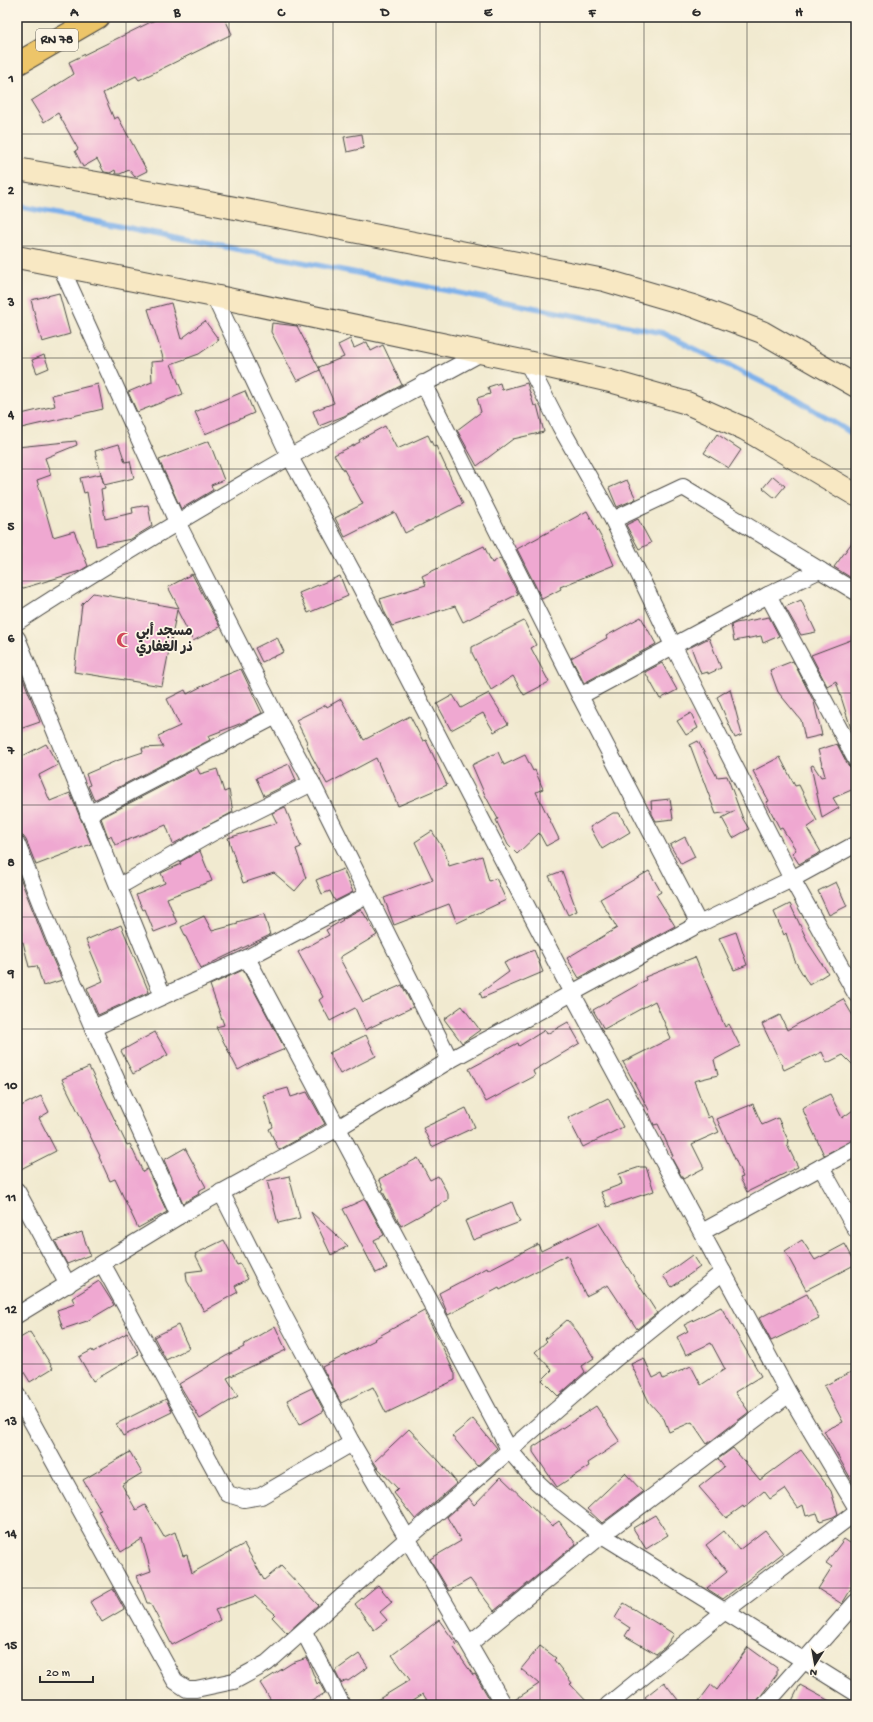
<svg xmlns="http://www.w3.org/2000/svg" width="873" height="1722" viewBox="0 0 873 1722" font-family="'Gochi Hand','Playpen Sans Arabic',sans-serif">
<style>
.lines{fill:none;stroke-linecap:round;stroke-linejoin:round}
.stream{stroke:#7db0ea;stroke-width:5.5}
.building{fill:#efa8d1}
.street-casing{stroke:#494844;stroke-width:18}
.secondary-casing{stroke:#494844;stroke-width:24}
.primary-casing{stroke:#494844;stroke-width:24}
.street{stroke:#fff;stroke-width:16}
.secondary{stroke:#f8e8c3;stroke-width:22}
.primary{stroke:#edc569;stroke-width:22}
.grid{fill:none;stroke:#2b2b2b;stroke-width:1;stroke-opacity:0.55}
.labels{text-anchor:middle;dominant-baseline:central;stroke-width:3.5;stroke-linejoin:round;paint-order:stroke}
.shield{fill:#fcf5e5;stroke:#6a6863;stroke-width:1}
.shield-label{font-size:13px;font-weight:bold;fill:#2b2b2b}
.poi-label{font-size:14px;font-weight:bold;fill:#2b2b2b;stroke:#fcf5e5;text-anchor:start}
.neatline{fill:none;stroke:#2b2b2b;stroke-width:1.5}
.grid-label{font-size:13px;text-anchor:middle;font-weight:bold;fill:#2b2b2b}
</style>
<rect width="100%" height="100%" fill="#fcf5e5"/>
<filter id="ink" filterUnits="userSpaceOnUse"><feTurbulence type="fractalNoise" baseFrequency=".025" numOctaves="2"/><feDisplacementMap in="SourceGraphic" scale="8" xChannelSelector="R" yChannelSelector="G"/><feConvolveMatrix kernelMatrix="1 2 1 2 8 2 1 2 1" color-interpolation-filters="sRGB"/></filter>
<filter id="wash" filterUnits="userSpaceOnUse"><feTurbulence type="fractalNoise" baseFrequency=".012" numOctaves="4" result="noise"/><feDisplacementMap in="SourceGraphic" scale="16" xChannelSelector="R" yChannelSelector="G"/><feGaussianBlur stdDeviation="0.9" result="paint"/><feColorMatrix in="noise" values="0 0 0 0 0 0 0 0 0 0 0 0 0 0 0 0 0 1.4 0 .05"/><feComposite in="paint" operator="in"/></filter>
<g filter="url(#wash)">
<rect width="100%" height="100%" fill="#f1ead0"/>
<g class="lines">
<polyline class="stream" points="17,206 663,333 796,399 856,436"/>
</g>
<g id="blocks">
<g class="building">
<polygon points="161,17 224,17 232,34 139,80 136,76 103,93 114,119 118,117 147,171 135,177 129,170 120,174 116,174 115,170 110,173 104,172 97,159 83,167 75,151 78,149 58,113 44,122 31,101 74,74 69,62"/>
<polygon points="362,134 364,148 347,152 344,137"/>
<polygon points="59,293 70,334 42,342 31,300"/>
<polygon points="171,303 181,339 205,321 219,340 199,354 171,364 183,394 137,412 128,392 152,382 151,362 164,361 148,309"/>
<polygon points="272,323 297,326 320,370 297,381 271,332"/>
<polygon points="350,339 354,348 367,342 371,351 383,345 402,385 344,416 319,426 313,411 334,403 319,367 344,357 338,345"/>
<polygon points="44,355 49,368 37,373 32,360"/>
<polygon points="500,383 502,390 527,383 534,406 537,405 544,432 513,439 477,466 457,430 481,412 477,398 490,394 488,387"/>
<polygon points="98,384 103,409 17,429 17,415 55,406 52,395"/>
<polygon points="245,391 254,413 205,434 195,412"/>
<polygon points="385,426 397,449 428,435 434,447 436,446 463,504 405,533 395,512 345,537 335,518 363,504 343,468 342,468 334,455 360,442 359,440"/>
<polygon points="717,434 741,450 729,468 704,453"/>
<polygon points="76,441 77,445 45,458 51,475 37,480 53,537 74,531 88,566 80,571 17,590 17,447"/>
<polygon points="209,441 224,480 211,485 213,490 181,509 159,460"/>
<polygon points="119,444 125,462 130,461 134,478 104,485 95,451"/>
<polygon points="101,474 105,488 101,489 105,519 133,513 132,508 148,505 152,526 131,539 96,546 87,492 84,493 80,478"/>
<polygon points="773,476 785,486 775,498 763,488"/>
<polygon points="627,480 636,499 617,507 609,488"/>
<polygon points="587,511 606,546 614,565 560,587 561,589 542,599 517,549"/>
<polygon points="638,519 651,543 639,549 626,525"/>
<polygon points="856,537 856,581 834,567"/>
<polygon points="484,546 492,563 500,558 518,594 463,622 455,606 392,626 385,613 380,599 426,585 422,576"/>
<polygon points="192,574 220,627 193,641 177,610 162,686 74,672 82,604 93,593 179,608 168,587"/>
<polygon points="340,576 348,596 308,613 299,593"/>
<polygon points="801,600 816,632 801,635 785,607"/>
<polygon points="641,617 656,644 584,683 571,658 607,638 606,636"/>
<polygon points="769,617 779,636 763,643 761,636 734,641 731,625 736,623"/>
<polygon points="524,621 536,645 531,648 549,682 524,695 513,676 491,690 472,653 472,647"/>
<polygon points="277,637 284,652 262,662 255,648"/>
<polygon points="709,638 721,668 708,674 708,672 701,674 691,647"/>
<polygon points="856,638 856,734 853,735 836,681 827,686 811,655"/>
<polygon points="793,661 814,702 822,735 805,739 801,720 778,692 770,670"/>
<polygon points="17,663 40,722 17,730"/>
<polygon points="662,663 677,690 660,699 645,672"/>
<polygon points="241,669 262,713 242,723 208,736 210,740 94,800 88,786 90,785 86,774 116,761 143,752 142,748 163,747 158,736 180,726 167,699 185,690 187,694 218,678"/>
<polygon points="730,689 742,735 735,738 717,697"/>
<polygon points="489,693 508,724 494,732 483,713 451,730 437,704 453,695 461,708"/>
<polygon points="341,699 364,740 410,716 423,741 426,740 447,785 398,806 388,782 387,783 376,758 327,784 311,755 306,743 307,742 296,720 326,705 327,707"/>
<polygon points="691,713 698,728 686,735 677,721"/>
<polygon points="698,741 717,777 727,776 743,819 749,829 733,838 722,818 735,811 716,814 690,745"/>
<polygon points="46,744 58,765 39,775 50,801 70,793 91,844 36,865 26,840 23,836 17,835 17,759"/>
<polygon points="837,744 848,765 851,768 856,769 856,788 833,798 839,808 822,818 811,766 813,765 821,777 825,776 818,750"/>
<polygon points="498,752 504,765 525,755 533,771 535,770 543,789 536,792 559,839 546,846 539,833 517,854 508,845 496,820 498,819 485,795 472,765"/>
<polygon points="780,757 795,786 799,785 817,821 807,828 821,852 799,864 792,853 796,850 782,828 780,829 766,802 769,801 753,771"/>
<polygon points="289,764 296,780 264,796 256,778"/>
<polygon points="197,768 200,774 217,769 224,792 229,790 233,812 173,844 166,825 115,845 111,836 108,837 101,818"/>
<polygon points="670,799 673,819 656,821 652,814 651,801"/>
<polygon points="285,807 301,847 296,849 306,878 295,891 274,873 243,883 228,838 277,823 272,813"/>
<polygon points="613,813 619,813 630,832 602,849 590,827"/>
<polygon points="432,831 445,852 449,866 482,856 489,881 496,878 506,900 457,923 449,904 394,925 384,898 433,880 415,842"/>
<polygon points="685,837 695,857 681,864 670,845"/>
<polygon points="200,851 212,881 167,898 177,923 154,932 145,909 143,910 136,895 165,883 161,873 181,864 180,862"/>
<polygon points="343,869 353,892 335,901 330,891 322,894 316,880"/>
<polygon points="17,870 44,939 62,980 43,986 37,966 29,967 23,942 17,943"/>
<polygon points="562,871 577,911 568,915 549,876"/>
<polygon points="649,871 661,892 656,895 675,926 579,978 567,958 617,928 600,899"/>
<polygon points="836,882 847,906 829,915 818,891"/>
<polygon points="790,904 809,944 828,973 809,985 795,961 786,933 784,935 774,912"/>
<polygon points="361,909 377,935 340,957 340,959 363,1002 402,985 413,1007 365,1030 355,1008 330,1021 319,1000 323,997 298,952 329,935 326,930 343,920 342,919"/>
<polygon points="264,914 270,935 201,968 181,927 204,916 212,931 238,924 237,922"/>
<polygon points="121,925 149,992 98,1015 87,988 103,981 86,940"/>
<polygon points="736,932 747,965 734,970 719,938"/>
<polygon points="534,950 543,972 482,998 480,993 509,972 504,963"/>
<polygon points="695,957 725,1027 729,1024 740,1046 714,1060 718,1075 694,1081 708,1118 711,1116 719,1132 692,1144 704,1168 683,1179 671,1157 673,1156 658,1124 654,1125 649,1113 650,1112 623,1062 671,1038 655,1001 604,1029 593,1010 646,980 645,977"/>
<polygon points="243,970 285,1049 251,1063 238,1070 216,1027 224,1025 210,985"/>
<polygon points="843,999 856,1021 856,1068 843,1055 827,1063 822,1052 784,1070 762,1024 780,1015 787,1030"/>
<polygon points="462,1006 480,1030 462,1043 444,1019"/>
<polygon points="568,1022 580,1043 533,1071 535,1076 486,1102 469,1069 518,1043 519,1046 545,1030 547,1034"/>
<polygon points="155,1032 168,1055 133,1074 121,1051"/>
<polygon points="366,1035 376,1056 340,1074 329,1053"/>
<polygon points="89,1067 127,1145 130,1144 143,1172 147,1169 167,1212 138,1228 115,1179 110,1181 99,1157 100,1156 62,1079"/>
<polygon points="288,1088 291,1097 307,1092 325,1124 279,1150 269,1129 273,1127 263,1095"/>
<polygon points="830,1094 842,1118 856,1108 856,1139 824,1155 802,1108"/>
<polygon points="41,1096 49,1112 39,1118 56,1151 17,1171 17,1108"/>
<polygon points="608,1098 623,1127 583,1147 568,1118"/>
<polygon points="753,1104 762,1125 778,1118 788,1140 787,1145 798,1167 747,1192 740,1178 743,1177 717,1119"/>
<polygon points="466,1108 475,1127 432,1147 423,1128"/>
<polygon points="185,1148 206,1187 198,1191 199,1194 183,1203 164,1160"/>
<polygon points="418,1158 430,1180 438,1176 448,1194 448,1200 401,1226 382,1190 384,1189 379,1179"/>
<polygon points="640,1167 646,1167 654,1191 607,1207 601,1192 622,1184 619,1174"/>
<polygon points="289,1176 300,1218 278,1223 267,1181"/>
<polygon points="365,1199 384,1235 374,1240 387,1268 376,1273 343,1209"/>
<polygon points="512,1202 520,1222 473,1240 465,1221"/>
<polygon points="311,1212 348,1246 331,1255"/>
<polygon points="599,1223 657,1313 637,1329 608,1285 586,1296 567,1255 500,1290 499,1288 448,1315 439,1293 487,1268 488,1270 538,1244 541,1251"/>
<polygon points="82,1232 90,1255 67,1264 55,1241"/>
<polygon points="224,1240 237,1265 240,1264 248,1279 235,1286 238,1292 204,1311 187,1281 186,1272 203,1270 195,1254"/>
<polygon points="802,1240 815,1260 845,1244 856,1264 806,1290 785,1251"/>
<polygon points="692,1255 700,1267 672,1287 663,1276"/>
<polygon points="99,1281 114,1305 87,1321 63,1329 57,1310 75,1304 72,1298"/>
<polygon points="807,1294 819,1318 771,1341 759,1318"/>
<polygon points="721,1307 761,1376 735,1392 749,1412 707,1444 692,1422 669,1432 664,1419 649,1402 631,1364 644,1358 653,1378 661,1374 663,1379 691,1366 701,1385 725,1369 711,1343 686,1355 677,1337 688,1331 684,1325"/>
<polygon points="424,1311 442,1346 455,1374 455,1380 386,1413 373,1387 341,1403 322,1367 375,1340 374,1339"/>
<polygon points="567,1320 577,1331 594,1358 582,1366 585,1372 558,1396 542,1380 552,1370 535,1352 547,1341 545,1339"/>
<polygon points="178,1325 189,1348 166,1360 154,1337"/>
<polygon points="275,1326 286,1350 227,1378 238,1396 200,1419 179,1384 226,1356 244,1347 243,1345"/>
<polygon points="30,1332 53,1368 30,1382 17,1361 17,1340"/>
<polygon points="127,1333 139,1354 93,1381 79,1357 92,1350 93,1352"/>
<polygon points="851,1372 856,1382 856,1488 824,1431 843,1422 824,1386"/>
<polygon points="312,1388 324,1411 299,1425 287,1400"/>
<polygon points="166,1399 172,1412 123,1436 116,1424"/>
<polygon points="596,1406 620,1442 588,1463 589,1466 557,1487 533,1452 533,1447"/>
<polygon points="473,1419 497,1448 477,1466 452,1436"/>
<polygon points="409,1429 440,1462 457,1483 415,1519 394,1493 398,1489 378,1468 374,1462"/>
<polygon points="733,1448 760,1480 801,1450 831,1491 838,1514 833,1517 820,1521 817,1513 806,1516 803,1505 798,1508 785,1489 770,1499 764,1491 744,1508 743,1506 726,1518 699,1487 724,1467 718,1459"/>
<polygon points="130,1452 142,1473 122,1485 136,1510 145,1505 164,1537 175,1532 183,1556 187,1555 192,1573 244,1544 264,1580 281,1566 318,1605 287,1633 272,1617 275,1614 255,1596 215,1610 220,1620 172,1645 150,1603 147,1603 137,1576 151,1571 142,1539 121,1552 107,1528 108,1528 98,1511 101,1510 83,1480"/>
<polygon points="625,1473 643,1492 602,1523 587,1509"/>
<polygon points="501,1477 552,1526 559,1521 576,1544 494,1611 470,1579 449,1591 430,1559 461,1541 447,1517 469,1498 474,1505"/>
<polygon points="655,1515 668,1535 646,1549 633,1528"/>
<polygon points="765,1530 783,1553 723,1599 709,1590 707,1588 727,1572 706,1545 724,1531 739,1550"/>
<polygon points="844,1539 856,1547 856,1581 842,1604 818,1589 832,1567 826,1563"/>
<polygon points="378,1585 392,1602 380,1612 387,1620 374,1630 355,1604"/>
<polygon points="113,1589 124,1609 102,1622 90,1602"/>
<polygon points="624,1603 674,1634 666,1646 656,1654 625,1636 630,1628 615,1618"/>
<polygon points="439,1620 457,1645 454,1648 473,1675 475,1674 493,1705 430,1705 423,1694 405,1705 369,1705 410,1680 392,1655"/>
<polygon points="540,1646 556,1658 554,1660 572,1683 570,1684 590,1705 513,1705 513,1701 539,1684 521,1669"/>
<polygon points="748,1647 777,1668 777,1674 754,1705 696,1705 711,1685 717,1690"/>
<polygon points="359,1654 368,1667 348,1681 346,1680 341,1683 335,1671"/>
<polygon points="307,1658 317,1684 319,1682 325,1693 305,1705 274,1705 260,1683 292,1663"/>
<polygon points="664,1682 682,1705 651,1705 645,1697"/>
<polygon points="800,1685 837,1705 790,1705"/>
</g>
</g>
</g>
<g filter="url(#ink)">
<use href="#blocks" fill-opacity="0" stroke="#494844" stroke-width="1"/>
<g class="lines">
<g class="street-casing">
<g id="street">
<polyline points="60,265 177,522 276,716 88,814"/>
<polyline points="527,362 560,426 613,520 673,645 792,879 856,994"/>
<polyline points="423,383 580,696 699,924"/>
<polyline points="613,520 683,487 856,592"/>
<polyline points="820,570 768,595 856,760"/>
<path d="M 17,622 C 106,564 197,510 289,457 C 353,421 417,388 481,353"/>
<polyline points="17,638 163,996"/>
<polyline points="580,696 768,595"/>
<polyline points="276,716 312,783 450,1060"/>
<polyline points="17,844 53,935 93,1028 179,1216"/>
<polyline points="856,844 792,879 699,924 572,993 789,1394 856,1507"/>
<polyline points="118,887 212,833 312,783"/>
<polyline points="247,958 510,1451 536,1481 551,1495 602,1535 856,1693"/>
<polyline points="93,1028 247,958 367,895"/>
<polyline points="821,1167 856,1230"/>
<polyline points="17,1191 68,1285"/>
<polyline points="221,1192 282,1312 352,1443 504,1705"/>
<polyline points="702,1232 856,1148"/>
<polyline points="102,1263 228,1494 244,1499 261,1496 352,1443"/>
<polyline points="17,1315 179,1216 338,1128 450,1060 572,993 358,582 290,457 214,296"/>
<polyline points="17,1395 175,1681 187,1689 196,1689 234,1681 267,1663 407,1539 615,1359 723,1272"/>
<polyline points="304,1632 342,1705"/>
<polyline points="469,1644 602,1535 789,1394"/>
<polyline points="608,1705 725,1611 856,1512"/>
<polyline points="765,1705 856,1602"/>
</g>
</g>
<g class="secondary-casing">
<g id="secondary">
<polyline points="17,169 199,201 604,280 693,306 762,332 856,386"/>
<polyline points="17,257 214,296 527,362 610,381 687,403 745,429 856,495"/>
</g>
</g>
<g class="primary-casing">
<polyline id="primary" points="17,64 98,17"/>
</g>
<use href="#street" class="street"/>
<use href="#secondary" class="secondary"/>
<use href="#primary" class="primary"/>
</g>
</g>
<path class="grid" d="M 126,17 L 126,1705M 229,17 L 229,1705M 333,17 L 333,1705M 436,17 L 436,1705M 540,17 L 540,1705M 644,17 L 644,1705M 747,17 L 747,1705M 17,134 L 856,134M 17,246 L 856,246M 17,358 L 856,358M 17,469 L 856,469M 17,581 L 856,581M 17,693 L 856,693M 17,805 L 856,805M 17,917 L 856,917M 17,1029 L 856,1029M 17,1141 L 856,1141M 17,1253 L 856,1253M 17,1364 L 856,1364M 17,1476 L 856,1476M 17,1588 L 856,1588"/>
<defs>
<g id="mosque-bare" transform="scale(1.2)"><path d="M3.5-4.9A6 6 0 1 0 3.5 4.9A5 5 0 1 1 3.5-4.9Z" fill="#d1495b" stroke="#fcf5e5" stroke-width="2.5" paint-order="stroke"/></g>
</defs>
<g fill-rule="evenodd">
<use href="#mosque-bare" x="124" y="640"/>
</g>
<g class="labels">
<rect class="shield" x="36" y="29" width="42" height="22" rx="3"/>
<g class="shield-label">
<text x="57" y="40">RN 78</text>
</g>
<g class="poi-label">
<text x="136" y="632">مسجد أبي<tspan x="136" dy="16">ذر الغفاري</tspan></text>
</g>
</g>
<rect width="873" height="1722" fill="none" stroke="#fcf5e5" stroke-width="44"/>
<g transform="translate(815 1664) rotate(191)" stroke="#fcf5e5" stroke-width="3" paint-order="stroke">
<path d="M0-3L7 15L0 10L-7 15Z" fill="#2b2b2b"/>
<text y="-6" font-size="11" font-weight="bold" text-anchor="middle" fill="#2b2b2b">N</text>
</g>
<path d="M40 1676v6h53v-6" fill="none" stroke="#2b2b2b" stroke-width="2"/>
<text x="46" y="1676" font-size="12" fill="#2b2b2b" stroke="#fcf5e5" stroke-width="3" paint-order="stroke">20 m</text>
<rect x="22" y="22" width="829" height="1678" class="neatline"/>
<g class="grid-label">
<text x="74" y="16">A</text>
<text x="177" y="16">B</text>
<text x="281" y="16">C</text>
<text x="385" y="16">D</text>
<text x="488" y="16">E</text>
<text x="592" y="16">F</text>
<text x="696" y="16">G</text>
<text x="799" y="16">H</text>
<text x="11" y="82">1</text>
<text x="11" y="194">2</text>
<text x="11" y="306">3</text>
<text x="11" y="418">4</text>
<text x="11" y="530">5</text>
<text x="11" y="642">6</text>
<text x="11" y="754">7</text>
<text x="11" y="866">8</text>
<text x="11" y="977">9</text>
<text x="11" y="1089">10</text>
<text x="11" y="1201">11</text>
<text x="11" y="1313">12</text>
<text x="11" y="1425">13</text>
<text x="11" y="1537">14</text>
<text x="11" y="1649">15</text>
</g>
</svg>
